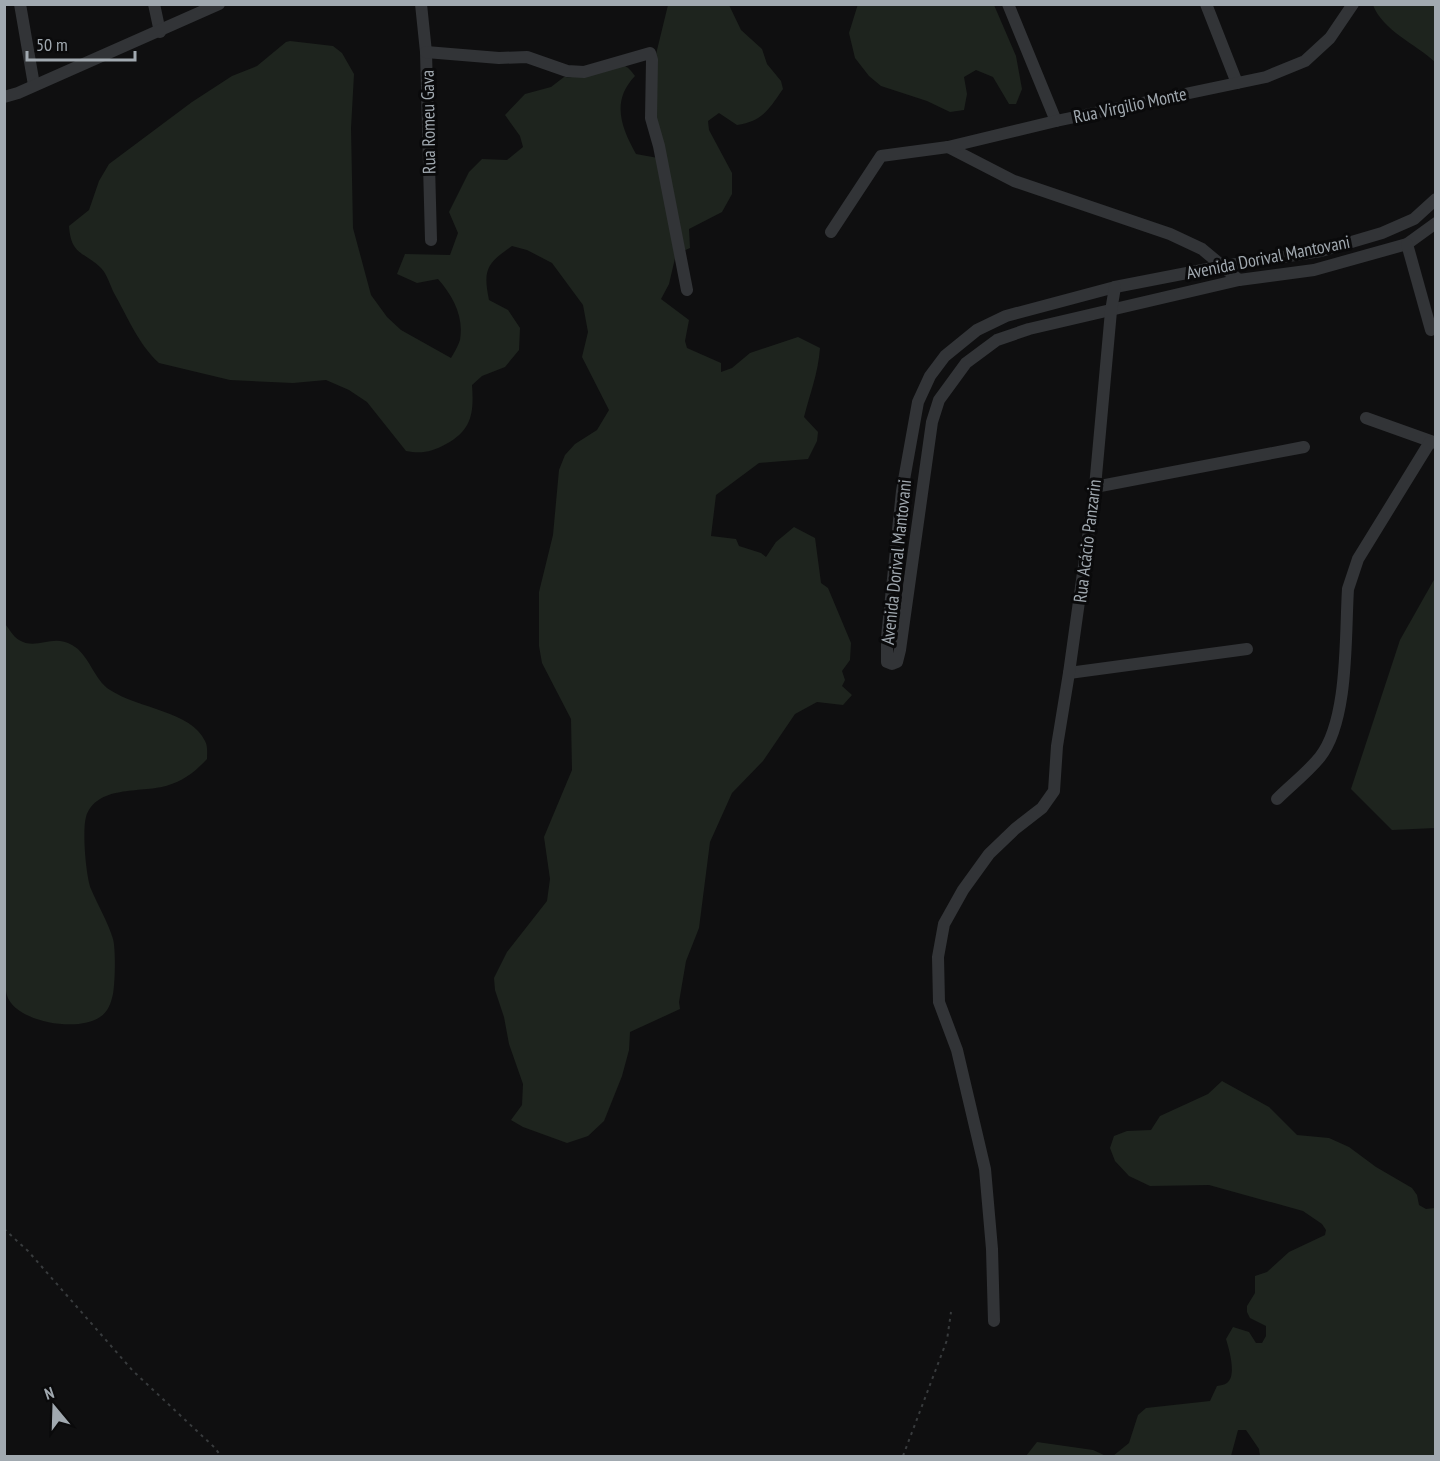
<svg xmlns="http://www.w3.org/2000/svg" width="1440" height="1461" viewBox="0 0 1440 1461" font-family="'PT Sans Narrow',sans-serif">
<style>
.green{fill:#1e241e}
.lines{fill:none;stroke-linecap:round;stroke-linejoin:round}
.path{stroke:#383b3d;stroke-width:2;stroke-dasharray:3 4.5;stroke-linecap:butt}
.minor{stroke:#323437;stroke-width:12}
.labels{text-anchor:middle;dominant-baseline:central;stroke-width:6;stroke-linejoin:round;paint-order:stroke}
.street-label{font-size:18px;fill:#a1a9b0;stroke:#0a0a0b}
</style>
<rect width="100%" height="100%" fill="#0f0f10"/>
<g class="green">
<polygon points="858,4 994,5 1016,56 1022,89 1016,104 1009,104 993,77 976,70 964,77 967,94 964,110 950,112 927,101 881,86 869,76 855,58 849,33"/>
<path d="M 668,5 L 729,5 L 741,30 L 762,49 L 767,64 L 781,81 L 783,89 C 769,109 763,121 737,125 L 719,113 L 708,121 L 709,130 L 732,173 L 732,194 L 722,212 L 689,229 L 690,248 L 676,254 L 669,284 L 661,299 L 689,320 L 685,341 L 687,348 L 721,363 L 721,372 L 732,368 L 750,353 L 798,337 L 820,348 C 818,374 810,393 804,417 L 818,432 L 817,441 L 808,459 L 759,463 L 716,495 L 711,536 L 736,539 L 739,546 L 761,553 L 766,557 L 776,542 L 794,527 L 815,538 L 821,583 L 828,588 L 851,643 L 850,660 L 842,671 L 845,680 L 842,686 L 852,695 L 843,705 L 817,702 L 795,714 L 763,761 L 732,793 L 710,842 L 699,928 L 686,961 L 679,1002 L 680,1009 L 630,1032 L 629,1050 L 622,1076 L 604,1121 L 588,1136 L 567,1143 L 523,1127 L 511,1120 L 522,1105 L 523,1084 L 509,1044 L 504,1017 L 495,990 L 494,978 L 507,952 L 547,901 L 550,879 L 544,837 L 572,770 L 571,719 L 542,663 L 539,646 L 539,592 L 553,535 L 559,470 L 565,455 L 575,444 L 597,430 L 609,410 L 582,357 L 588,332 L 583,305 L 552,263 L 527,250 L 512,246 C 486,264 483,270 489,300 L 508,310 L 520,328 L 519,350 L 505,367 L 482,376 L 472,385 C 474,413 472,430 446,444 C 432,452 421,454 406,451 L 367,402 L 349,390 L 326,380 L 293,383 L 230,380 L 159,363 C 139,345 127,316 114,293 C 110,285 107,274 101,268 C 84,251 71,256 69,226 L 89,210 L 99,181 L 109,164 L 192,102 L 232,76 L 257,66 L 286,42 L 290,41 L 333,46 L 342,53 L 354,74 L 351,128 L 353,228 L 371,295 L 387,317 L 401,330 L 451,358 C 454,353 458,346 460,340 C 464,316 453,296 438,279 L 417,283 L 397,274 L 405,254 L 450,255 L 458,233 L 449,212 L 469,172 L 482,159 L 507,160 L 523,147 L 520,136 L 505,115 L 525,94 L 551,87 L 564,77 C 582,79 615,62 625,66 C 629,68 632,72 635,76 C 611,101 621,127 636,154 L 658,158 L 649,83 Z"/>
<path d="M 1373,5 L 1435,5 L 1435,62 C 1416,44 1383,31 1373,5 Z"/>
<polygon points="1435,578 1435,828 1392,830 1351,789 1400,640"/>
<path d="M 4,623 C 9,628 13,637 19,640 C 37,651 52,633 72,645 C 89,654 94,680 110,690 C 139,709 191,711 205,741 C 208,746 207,754 207,759 C 195,772 183,781 166,786 C 140,793 96,785 86,817 C 82,831 86,877 91,889 C 98,906 108,922 113,939 C 116,950 115,983 113,994 C 111,1003 108,1012 100,1017 C 79,1032 22,1023 9,1000 C 7,997 6,991 5,987 Z"/>
<path d="M 1222,1081 L 1269,1107 L 1297,1135 L 1329,1138 L 1349,1147 L 1376,1167 L 1412,1188 L 1417,1195 L 1419,1205 L 1426,1209 L 1435,1208 L 1435,1456 L 1260,1456 L 1259,1449 L 1246,1430 L 1238,1430 L 1231,1456 L 1113,1456 L 1129,1443 L 1138,1415 L 1146,1408 L 1210,1401 L 1217,1386 C 1221,1385 1224,1385 1227,1383 C 1237,1376 1229,1349 1226,1339 L 1233,1327 L 1249,1332 L 1256,1343 L 1262,1343 L 1266,1336 L 1266,1326 L 1250,1318 L 1247,1312 L 1247,1306 L 1255,1293 L 1255,1276 L 1267,1272 L 1289,1252 L 1325,1235 L 1326,1230 L 1322,1224 L 1303,1211 L 1209,1185 L 1150,1186 L 1129,1176 L 1115,1161 L 1110,1148 L 1114,1136 L 1127,1131 L 1151,1130 L 1160,1116 L 1208,1094 Z"/>
<polygon points="1037,1442 1093,1450 1106,1456 1026,1456"/>
</g>
<g class="lines">
<g class="path">
<polyline points="4,1229 28,1251 133,1371 214,1447 221,1456"/>
<polyline points="903,1456 947,1340 951,1312"/>
</g>
<g class="minor">
<polyline points="20,4 34,85"/>
<polyline points="154,4 160,32"/>
<polyline points="421,4 426,52 431,240"/>
<polyline points="1008,4 1056,121"/>
<polyline points="1206,4 1237,83"/>
<polyline points="426,52 499,58 527,57 567,71 584,72 650,53 652,60 651,118 659,146 687,290"/>
<polyline points="4,97 18,93 219,4"/>
<polyline points="948,147 1014,181 1170,234 1202,249 1239,280"/>
<polyline points="1436,199 1414,219 1382,233 1321,251 1223,266 1115,287 1006,316 977,330 945,356 930,376 918,402 902,491 887,637 887,662 892,664 897,662 900,650 932,422 939,400 966,363 997,340 1029,329 1239,280 1314,270 1407,244 1436,223"/>
<polyline points="831,232 881,156 948,147 1056,121 1266,77 1305,61 1330,38 1353,4"/>
<polyline points="1407,244 1431,330"/>
<polyline points="1366,418 1436,443"/>
<polyline points="1095,487 1304,447"/>
<polyline points="1069,673 1247,649"/>
<path d="M 1277,799 C 1291,785 1308,772 1320,757 C 1349,720 1345,635 1348,589 L 1358,559 L 1430,442"/>
<polyline points="994,1321 992,1249 985,1169 957,1050 939,1002 938,957 944,924 963,890 989,854 1015,829 1042,808 1054,791 1057,746 1069,673 1095,487 1111,311 1115,287"/>
</g>
</g>
<g class="labels">
<g class="street-label">
<text transform="translate(1130 105) rotate(-12)">Rua Virgilio Monte</text>
<text transform="translate(428 122) rotate(-91)">Rua Romeu Gava</text>
<text transform="translate(1268 257) rotate(-11)">Avenida Dorival Mantovani</text>
<text transform="translate(1087 541) rotate(-83)">Rua Acácio Panzarin</text>
<text transform="translate(896 562) rotate(-84)">Avenida Dorival Mantovani</text>
</g>
</g>
<rect width="1440" height="1461" fill="none" stroke="#a1a9b0" stroke-width="12"/>
<g transform="translate(54 1407) rotate(341)" stroke="#0a0a0b" stroke-width="4.5" paint-order="stroke">
<path d="M0-4.5L10 22L0 15L-10 22Z" fill="#a1a9b0"/>
<text y="-9" font-size="16" font-weight="bold" text-anchor="middle" fill="#a1a9b0">N</text>
</g>
<path d="M27 51v9h108v-9" fill="none" stroke="#a1a9b0" stroke-width="3"/>
<text x="36" y="51" font-size="18" fill="#a1a9b0" stroke="#0a0a0b" stroke-width="4.5" paint-order="stroke">50 m</text>
</svg>
